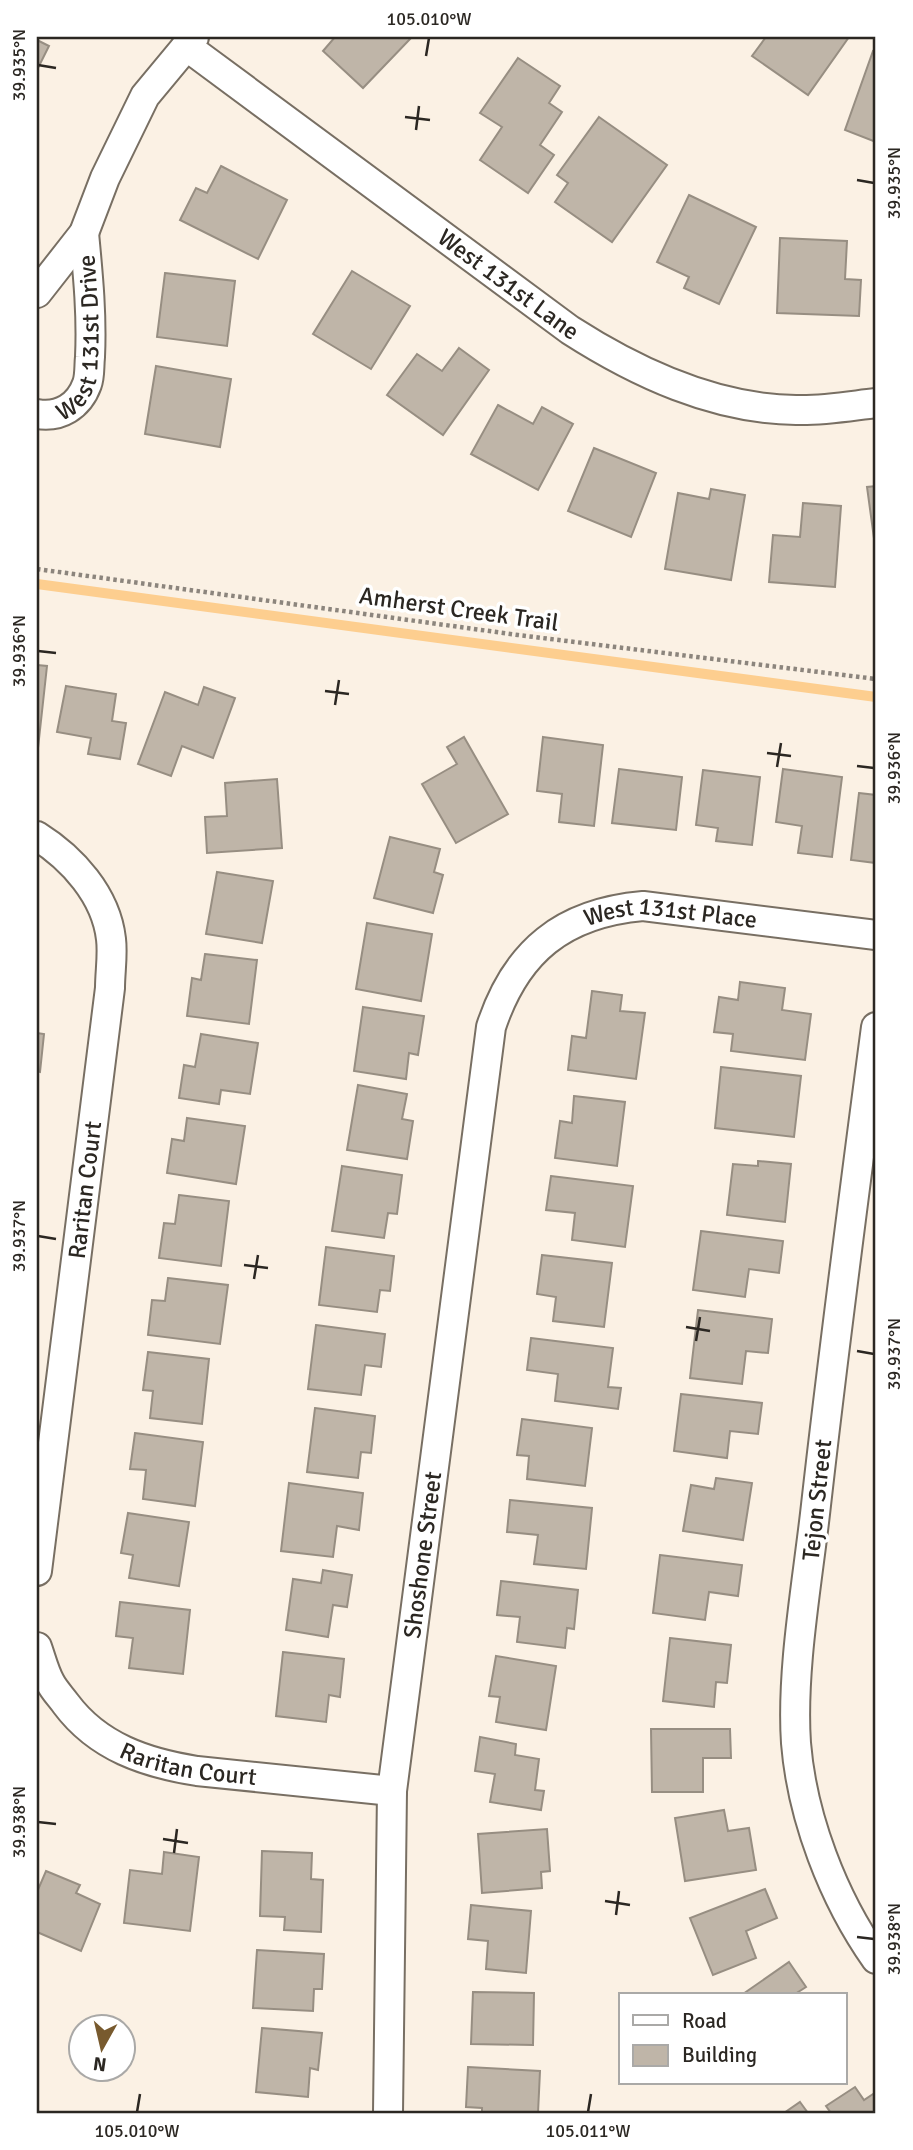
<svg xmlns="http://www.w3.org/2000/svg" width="913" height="2150" viewBox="0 0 913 2150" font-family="Signika,sans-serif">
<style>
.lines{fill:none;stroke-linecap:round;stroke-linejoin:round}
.stream{stroke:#fdce8f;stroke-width:10}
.building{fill:#bfb5a8;stroke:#978e82;stroke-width:2}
.minor-casing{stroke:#786f63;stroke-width:32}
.path{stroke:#8c857d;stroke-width:4.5;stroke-dasharray:3.5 3.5;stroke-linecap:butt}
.minor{stroke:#fff;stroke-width:28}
.ticks{fill:none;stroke:#2b2722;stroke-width:2.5}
.labels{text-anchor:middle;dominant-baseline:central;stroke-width:7;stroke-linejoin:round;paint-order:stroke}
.street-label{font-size:24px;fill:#2b2722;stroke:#fff}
.neatline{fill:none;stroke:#2b2722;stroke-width:2.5}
.ticks-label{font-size:18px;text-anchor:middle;fill:#2b2722}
</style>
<rect width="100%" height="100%" fill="#fbf1e4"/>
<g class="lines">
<polyline class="stream" points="37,584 876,697"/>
</g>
<g class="building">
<polygon points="335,37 412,37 363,88 323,51"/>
<polygon points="766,37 849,37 808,95 752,56"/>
<polygon points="37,40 49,46 37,70"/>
<polygon points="873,51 876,52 876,142 845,130"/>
<polygon points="518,58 560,86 549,103 562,112 540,145 554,155 528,193 480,160 502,127 480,113"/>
<polygon points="599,117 667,165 612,242 555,202 568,183 557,175"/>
<polygon points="221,166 287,200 258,259 180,220 196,188 207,193"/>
<polygon points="689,195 756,227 719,304 684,288 689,277 657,262"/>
<polygon points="780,238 847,241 845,279 861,280 859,316 777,313"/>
<polygon points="352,271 410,306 371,369 313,334"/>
<polygon points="165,273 235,281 227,346 157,337"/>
<polygon points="459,348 489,370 443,435 387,395 417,354 442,371"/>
<polygon points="156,366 231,379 220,447 145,434"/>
<polygon points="498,405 533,424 542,407 573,424 538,490 471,454"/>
<polygon points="594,448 656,473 631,537 568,511"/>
<polygon points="876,486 876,553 867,487"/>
<polygon points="711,489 745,495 731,580 665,569 678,493 709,499"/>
<polygon points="803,503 841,506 835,587 769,582 773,535 800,537"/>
<polygon points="37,665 47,666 38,748 37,748"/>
<polygon points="66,686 116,694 112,721 126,723 120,759 88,754 91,738 57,732"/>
<polygon points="204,687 235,698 213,758 182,746 171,776 138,764 165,692 198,705"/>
<polygon points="464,737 508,814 456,843 422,784 457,764 447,747"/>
<polygon points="543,737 603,745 594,826 559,822 562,794 537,791"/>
<polygon points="619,769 682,777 676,830 612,823"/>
<polygon points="783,769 842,777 832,857 798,853 802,826 776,822"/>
<polygon points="703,770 760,777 752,845 716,841 718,828 696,825"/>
<polygon points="277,779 282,848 207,853 205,817 227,816 225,783"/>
<polygon points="859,793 876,795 876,863 851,860"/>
<polygon points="390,837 440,849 434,872 443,875 433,913 374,898"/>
<polygon points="217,872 273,881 262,943 206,934"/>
<polygon points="367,923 432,934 421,1001 356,989"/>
<polygon points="205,954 257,960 249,1024 187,1016 192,978 201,980"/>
<polygon points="740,982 785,988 782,1010 811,1014 805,1060 731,1051 733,1034 714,1032 719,997 738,1000"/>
<polygon points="592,991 622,995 620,1011 645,1013 636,1079 568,1070 572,1036 586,1038"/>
<polygon points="363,1007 424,1016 418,1055 409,1053 406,1079 354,1071"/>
<polygon points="37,1033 44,1034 40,1072 37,1071"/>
<polygon points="201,1034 258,1043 250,1094 221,1090 219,1104 179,1098 184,1065 195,1067"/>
<polygon points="721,1067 801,1076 794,1137 715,1128"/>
<polygon points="358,1085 407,1094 402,1119 413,1121 407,1159 347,1150"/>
<polygon points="574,1096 625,1102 617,1166 555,1158 560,1121 572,1123"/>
<polygon points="187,1118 245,1126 236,1184 167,1173 172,1139 184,1141"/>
<polygon points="758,1161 791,1164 785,1222 727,1215 733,1164 758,1166"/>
<polygon points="342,1166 402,1175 397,1214 388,1213 384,1238 332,1231"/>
<polygon points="551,1176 633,1186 625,1247 572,1240 575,1213 546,1210"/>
<polygon points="179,1195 229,1201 221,1266 159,1258 164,1223 175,1224"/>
<polygon points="701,1231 783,1241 779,1273 749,1269 745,1297 693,1290"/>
<polygon points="326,1247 394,1256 390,1291 380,1290 377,1312 319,1305"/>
<polygon points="542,1255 612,1263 604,1327 553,1321 556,1297 537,1294"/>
<polygon points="168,1278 228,1285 220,1344 148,1335 152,1300 165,1301"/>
<polygon points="698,1310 772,1319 768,1353 746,1351 742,1384 690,1378"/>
<polygon points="316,1325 385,1334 381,1367 365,1365 361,1395 308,1389"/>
<polygon points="531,1338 613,1348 608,1387 621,1388 618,1409 555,1401 558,1374 527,1370"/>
<polygon points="148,1352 209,1359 202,1424 150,1418 153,1391 143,1390"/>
<polygon points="681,1394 762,1403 758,1434 730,1431 727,1458 674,1451"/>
<polygon points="315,1408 375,1416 371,1453 361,1452 358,1478 307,1472"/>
<polygon points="522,1419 592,1428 585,1486 527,1479 529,1456 517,1455"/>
<polygon points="135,1433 203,1442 195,1506 143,1499 146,1470 130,1469"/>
<polygon points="716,1478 752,1483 743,1540 683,1531 691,1485 714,1489"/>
<polygon points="289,1483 363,1493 359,1530 337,1526 333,1557 281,1551"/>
<polygon points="510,1500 592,1508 586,1569 534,1564 538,1535 507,1532"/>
<polygon points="128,1513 189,1522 179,1586 129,1578 133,1555 121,1553"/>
<polygon points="660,1555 742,1565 738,1596 709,1592 705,1620 653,1613"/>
<polygon points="323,1570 352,1575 347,1607 333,1605 328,1637 286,1630 293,1579 321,1583"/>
<polygon points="501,1581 578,1590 574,1629 567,1628 565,1648 517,1642 520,1617 497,1615"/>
<polygon points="120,1602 190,1610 183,1674 129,1668 133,1638 116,1636"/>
<polygon points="670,1638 731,1645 727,1683 716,1682 714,1707 663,1701"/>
<polygon points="283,1652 344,1659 340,1697 329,1695 326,1722 276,1716"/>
<polygon points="496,1656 556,1666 546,1730 496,1722 500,1697 489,1696"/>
<polygon points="651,1729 730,1729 731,1758 703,1758 703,1792 652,1792"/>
<polygon points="480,1737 516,1744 515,1755 539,1759 535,1790 544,1791 541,1810 490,1802 495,1774 475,1771"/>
<polygon points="724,1810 728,1831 749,1828 756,1870 685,1881 675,1818"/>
<polygon points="547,1829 550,1871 541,1872 542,1888 482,1893 478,1834"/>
<polygon points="262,1851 312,1853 311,1879 323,1880 321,1932 284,1930 285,1917 260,1916"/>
<polygon points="164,1852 199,1857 190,1931 124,1923 130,1870 162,1874"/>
<polygon points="46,1871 80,1885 76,1893 100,1904 81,1951 37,1932 37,1892"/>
<polygon points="765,1889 777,1918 746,1931 756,1958 713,1975 690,1918"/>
<polygon points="471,1905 531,1911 526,1973 486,1969 488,1941 468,1939"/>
<polygon points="257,1950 324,1954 322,1989 314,1989 313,2011 253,2008"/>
<polygon points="789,1962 806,1987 795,1994 743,1994"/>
<polygon points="473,1992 534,1993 533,2045 471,2044"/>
<polygon points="262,2028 322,2033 318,2070 310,2068 308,2097 256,2092"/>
<polygon points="468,2067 540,2071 538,2113 482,2113 482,2108 466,2107"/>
<polygon points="855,2087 864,2100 876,2092 876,2113 831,2113 826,2106"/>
<polygon points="800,2102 808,2113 784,2113"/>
</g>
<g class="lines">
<g class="minor-casing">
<g id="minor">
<path id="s1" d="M 186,46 L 570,330 C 637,373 714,409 796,410 C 823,411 850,406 876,403"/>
<polyline points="37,293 84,233 105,178 145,96 194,37"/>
<path id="s2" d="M 37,414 C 60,418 79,406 87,384 C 90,376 89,366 90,357 C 92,315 88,275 84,233"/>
<path d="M 37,836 C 72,858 106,895 111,939 C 113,955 110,972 110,988 L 37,1571"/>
<path d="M 876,1027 C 855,1186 834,1346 816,1505 C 808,1579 791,1669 796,1743 C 802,1817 833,1898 876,1959"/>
<path id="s3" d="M 37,1647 C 41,1658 44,1671 50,1682 C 54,1690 61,1697 66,1704 C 98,1747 146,1763 197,1771 L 392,1791"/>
<path id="s4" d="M 388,2113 L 392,1791 L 491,1027 C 516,951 563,913 643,906 L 876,935"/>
</g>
</g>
<polyline class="path" points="37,569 518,635 876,679"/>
<use href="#minor" class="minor"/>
</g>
<path class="ticks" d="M 426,56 L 429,38M 38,65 L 56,68M 405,117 L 430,120M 416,130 L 419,106M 857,180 L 874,183M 38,651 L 56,653M 325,691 L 349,694M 335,705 L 339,680M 767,753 L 791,756M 857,766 L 874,768M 777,767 L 781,743M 38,1236 L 56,1239M 244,1265 L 268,1268M 254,1279 L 258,1255M 686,1327 L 710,1331M 696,1341 L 700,1317M 857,1351 L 874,1354M 38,1822 L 56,1824M 163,1839 L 188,1843M 174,1853 L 177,1829M 605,1901 L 630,1905M 616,1915 L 619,1891M 857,1937 L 874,1939M 137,2112 L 140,2094M 588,2112 L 591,2094"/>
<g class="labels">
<g class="street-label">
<text stroke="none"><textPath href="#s1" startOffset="401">West 131st Lane</textPath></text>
<text stroke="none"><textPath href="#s2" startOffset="107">West 131st Drive</textPath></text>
<text transform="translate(459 609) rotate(8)">Amherst Creek Trail</text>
<text stroke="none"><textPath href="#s4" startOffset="1328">West 131st Place</textPath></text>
<text transform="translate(85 1190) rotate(-83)">Raritan Court</text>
<text transform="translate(817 1500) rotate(-84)">Tejon Street</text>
<text stroke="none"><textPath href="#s4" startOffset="560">Shoshone Street</textPath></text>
<text stroke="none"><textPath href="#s3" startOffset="206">Raritan Court</textPath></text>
</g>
</g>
<rect width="913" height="2150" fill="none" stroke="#ffffff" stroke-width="77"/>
<rect x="619" y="1993" width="228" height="91" fill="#ffffff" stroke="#aaa9a7" stroke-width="2"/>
<rect x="633" y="2015" width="35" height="10" fill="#ffffff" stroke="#aaa9a7" stroke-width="2"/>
<text x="682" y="2028" font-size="21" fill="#2b2722">Road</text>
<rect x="633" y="2045" width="35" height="21" fill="#bfb5a8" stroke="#aaa9a7" stroke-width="2"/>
<text x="682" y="2062" font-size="21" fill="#2b2722">Building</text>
<g transform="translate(102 2048) rotate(188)"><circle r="33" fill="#ffffff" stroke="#aaa9a7" stroke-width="2"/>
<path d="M0-5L12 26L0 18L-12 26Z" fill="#785a2e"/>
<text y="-10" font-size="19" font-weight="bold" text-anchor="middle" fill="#2b2722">N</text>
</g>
<rect x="38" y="38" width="836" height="2074" class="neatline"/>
<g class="ticks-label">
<text x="429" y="25">105.010°W</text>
<text transform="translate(19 65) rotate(-90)" y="6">39.935°N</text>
<text transform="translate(894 183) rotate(-90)" y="6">39.935°N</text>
<text transform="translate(19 651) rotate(-90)" y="6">39.936°N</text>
<text transform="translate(894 768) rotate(-90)" y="6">39.936°N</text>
<text transform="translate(19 1236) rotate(-90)" y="6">39.937°N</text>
<text transform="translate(894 1354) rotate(-90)" y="6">39.937°N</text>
<text transform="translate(19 1822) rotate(-90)" y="6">39.938°N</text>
<text transform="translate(894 1939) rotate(-90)" y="6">39.938°N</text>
<text x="137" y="2137">105.010°W</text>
<text x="588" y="2137">105.011°W</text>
</g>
</svg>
